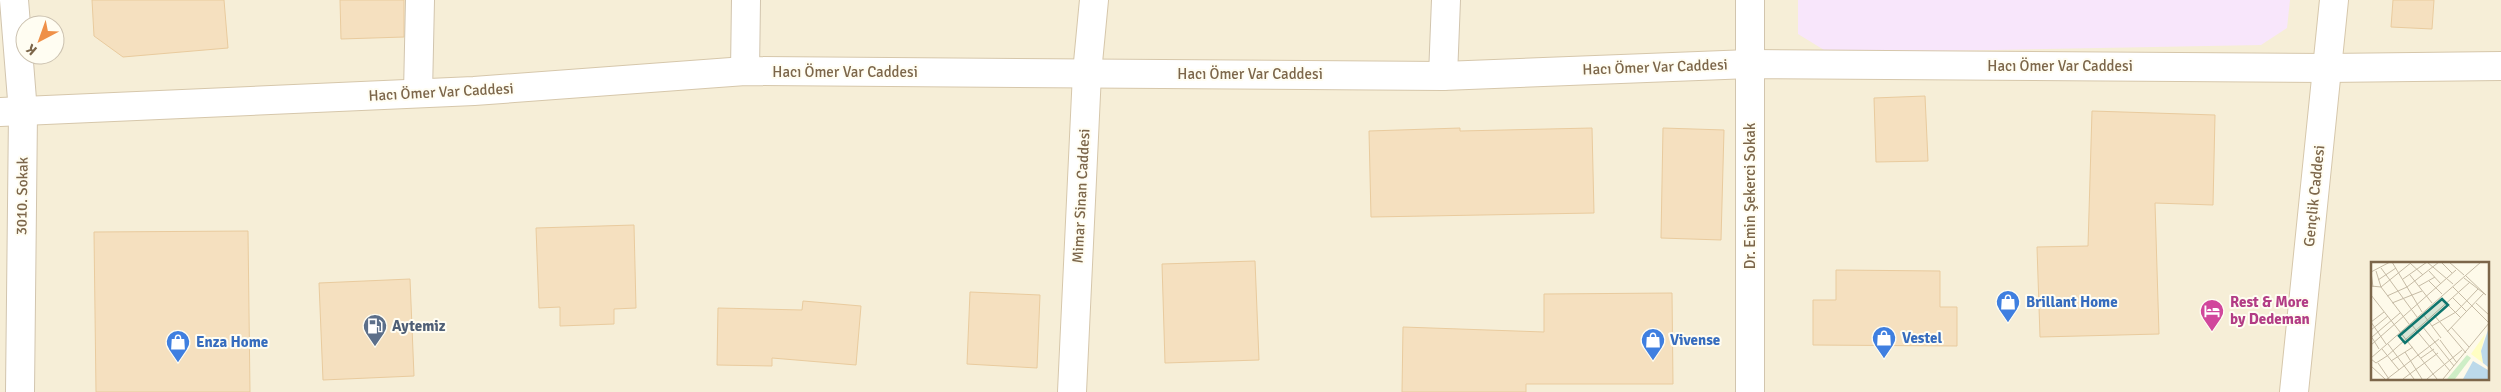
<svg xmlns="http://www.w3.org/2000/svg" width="2501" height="392" viewBox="0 0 2501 392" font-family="Signika,sans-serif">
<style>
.residential{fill:#f6eed7;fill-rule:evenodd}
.education{fill:#f8e6fb}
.building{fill:#f5e0bf;stroke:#e9cb9e}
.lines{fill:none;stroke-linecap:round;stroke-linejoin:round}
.street-casing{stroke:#d2c5ae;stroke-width:30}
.secondary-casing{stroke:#d6c7ab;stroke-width:30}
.street{stroke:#fff;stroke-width:28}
.secondary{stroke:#fff;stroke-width:28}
.labels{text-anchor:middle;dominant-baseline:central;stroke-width:4;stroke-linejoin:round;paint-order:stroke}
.street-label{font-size:15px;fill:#7c664a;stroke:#fffdf2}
.shop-label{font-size:15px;font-weight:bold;fill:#366cbe;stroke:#fffdf2;text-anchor:start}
.hotel-label{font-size:15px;font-weight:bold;fill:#b23c85;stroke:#fffdf2;text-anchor:start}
.service-label{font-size:15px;font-weight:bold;fill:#4e5e75;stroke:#fffdf2;text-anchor:start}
.inset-road{fill:none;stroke:#c6bba5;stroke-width:1}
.view{fill:#0f766e;fill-opacity:0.15;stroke:#0f766e;stroke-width:2.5}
.inset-edge{fill:none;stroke:#7c664a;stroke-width:2.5}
</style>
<rect width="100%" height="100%" fill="#fefaea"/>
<path class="residential" d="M 0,0 L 2501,0 L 2501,392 L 0,392 ZM 25,25 L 55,25 L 55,55 L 25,55 ZM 2372,263 L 2487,263 L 2487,378 L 2372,378 Z"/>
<polygon class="education" points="1798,0 2290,0 2287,28 2261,45 1829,53 1798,34"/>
<g class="building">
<polygon points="92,0 224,0 228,48 123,57 94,36"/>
<polygon points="340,0 404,0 404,37 341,39"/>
<polygon points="2393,0 2434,0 2432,29 2391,27"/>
<polygon points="1925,96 1928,161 1876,162 1874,98"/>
<polygon points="2092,111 2215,115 2213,205 2155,203 2159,334 2040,337 2037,247 2088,246"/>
<polygon points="1460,128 1460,131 1592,128 1594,213 1371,217 1369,131"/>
<polygon points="1663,128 1724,130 1721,240 1661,238"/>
<polygon points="634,225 636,308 614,309 614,324 560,326 560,307 539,308 536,228"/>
<polygon points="248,231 250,392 96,392 94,232"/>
<polygon points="1255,261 1259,360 1165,363 1162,264"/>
<polygon points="1836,270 1940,271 1940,307 1957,307 1957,346 1813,345 1813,300 1836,300"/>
<polygon points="410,279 414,376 323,380 319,283"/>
<polygon points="970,292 1040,295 1037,368 967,364"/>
<polygon points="1672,293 1673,384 1526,384 1526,392 1402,392 1403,327 1544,332 1544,294"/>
<polygon points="803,301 861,306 856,365 772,358 772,366 717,365 718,308 802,310"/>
</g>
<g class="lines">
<g class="street-casing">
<g id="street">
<polyline points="14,0 23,112 20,392"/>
<polyline points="1750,0 1750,392"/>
<polyline points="745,71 746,0"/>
<polyline points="1443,76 1446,0"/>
<polyline points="418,93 420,0"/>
</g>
</g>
<g class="secondary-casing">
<g id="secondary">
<polyline points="0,112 474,91 745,71 1443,76 1750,64 2327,68 2501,66"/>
<polyline points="1072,392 1087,73 1094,0"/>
<polyline points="2294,392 2334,0"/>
</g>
</g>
<use href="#street" class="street"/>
<use href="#secondary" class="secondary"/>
</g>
<defs>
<g id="shop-pin" transform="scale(1.25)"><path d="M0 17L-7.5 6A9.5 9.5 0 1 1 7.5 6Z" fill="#3f7fe0" stroke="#fffdf2"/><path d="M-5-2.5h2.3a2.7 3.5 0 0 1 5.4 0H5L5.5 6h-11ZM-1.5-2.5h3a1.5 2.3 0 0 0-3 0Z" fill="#fff"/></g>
<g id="hotel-pin" transform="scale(1.25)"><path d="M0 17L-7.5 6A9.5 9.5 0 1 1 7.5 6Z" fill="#d1479c" stroke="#fffdf2"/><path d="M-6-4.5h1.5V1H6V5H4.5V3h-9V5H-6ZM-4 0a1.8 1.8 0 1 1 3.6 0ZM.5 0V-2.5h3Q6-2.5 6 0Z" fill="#fff"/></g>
<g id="fuel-pin" transform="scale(1.25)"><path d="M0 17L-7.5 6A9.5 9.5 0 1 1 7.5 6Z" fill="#5c6f8a" stroke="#fffdf2"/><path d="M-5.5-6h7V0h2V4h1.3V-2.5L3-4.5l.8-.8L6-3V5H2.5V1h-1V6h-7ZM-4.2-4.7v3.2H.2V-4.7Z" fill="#fff"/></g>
</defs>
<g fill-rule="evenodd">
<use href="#shop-pin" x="2008" y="302"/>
<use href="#hotel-pin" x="2212" y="311"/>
<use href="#fuel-pin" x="375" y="326"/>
<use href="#shop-pin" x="1884" y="338"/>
<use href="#shop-pin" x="1653" y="340"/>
<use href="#shop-pin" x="178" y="342"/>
</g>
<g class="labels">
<g class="street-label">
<text x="2060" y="66">Hacı Ömer Var Caddesi</text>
<text transform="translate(1655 67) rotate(-2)">Hacı Ömer Var Caddesi</text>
<text x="845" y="72">Hacı Ömer Var Caddesi</text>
<text x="1250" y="74">Hacı Ömer Var Caddesi</text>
<text transform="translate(441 92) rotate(-3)">Hacı Ömer Var Caddesi</text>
<text transform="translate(22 196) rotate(-89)">3010. Sokak</text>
<text transform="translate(1081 196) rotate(-87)">Mimar Sinan Caddesi</text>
<text transform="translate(1750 196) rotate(-90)">Dr. Emin Şekerci Sokak</text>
<text transform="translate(2314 196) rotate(-84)">Gençlik Caddesi</text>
</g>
<g class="shop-label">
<text x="2026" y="302">Brillant Home</text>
<text x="1902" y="338">Vestel</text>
<text x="1670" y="340">Vivense</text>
<text x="196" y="342">Enza Home</text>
</g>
<g class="hotel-label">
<text x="2230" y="302">Rest &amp; More<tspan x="2230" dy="17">by Dedeman</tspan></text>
</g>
<g class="service-label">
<text x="392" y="326">Aytemiz</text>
</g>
</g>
<g transform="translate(2371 262)">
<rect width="118" height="118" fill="#fefaea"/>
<path d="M 96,93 L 100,96 L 84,117 L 76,117 Z" fill="#ceeec6"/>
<path d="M 114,72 L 110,89 L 112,101 L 100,92 Z" fill="#fffec3"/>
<path d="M 117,68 L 117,105 L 112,101 L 110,89 ZM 102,99 L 117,108 L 117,117 L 92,117 Z" fill="#bcd9ea"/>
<path class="inset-road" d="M 21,0 L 51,50M 56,0 L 82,22M 70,0 L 81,11M 78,0 L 93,13M 39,1 L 52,13M 10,6 L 46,55M 5,9 L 10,25 L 41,0M 58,9 L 70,22M 0,10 L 19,0M 0,10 L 2,25M 39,13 L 61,41M 93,16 L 115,33 L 95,14M 32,17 L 56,0M 7,18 L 25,6M 58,19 L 71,32M 0,24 L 10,25 L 38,62M 48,24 L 64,15M 82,25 L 118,61M 0,33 L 66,117M 16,34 L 36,25 L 68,0M 70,36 L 90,56M 82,36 L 96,50M 21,41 L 51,29M 105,41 L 118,53M 52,52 L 70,76M 63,53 L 95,91M 0,60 L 15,82M 0,60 L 13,50M 40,62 L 79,109M 51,64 L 83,104M 61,64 L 85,50 L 107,27M 80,65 L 98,85M 0,68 L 17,54M 76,70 L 113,31M 0,74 L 8,87M 1,75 L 29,51M 69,78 L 86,101M 17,82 L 43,117M 0,83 L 85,8M 11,87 L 28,108M 34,90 L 51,117M 0,96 L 110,0M 50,96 L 63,87M 0,97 L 5,101 L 16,94 L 99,20M 20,99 L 42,85M 7,101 L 18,117M 0,104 L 14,117M 16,117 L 68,77M 32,117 L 67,91M 56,117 L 91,88M 72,117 L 118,61"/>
<path class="view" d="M 71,37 L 77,43 L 34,81 L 28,74 Z"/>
<rect width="118" height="118" class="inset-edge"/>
</g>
<g transform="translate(40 40) rotate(221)"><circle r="24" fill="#fffdf2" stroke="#cbc1af"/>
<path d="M0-4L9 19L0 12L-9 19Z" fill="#ef9048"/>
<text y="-8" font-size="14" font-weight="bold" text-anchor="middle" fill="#7c664a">K</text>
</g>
</svg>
